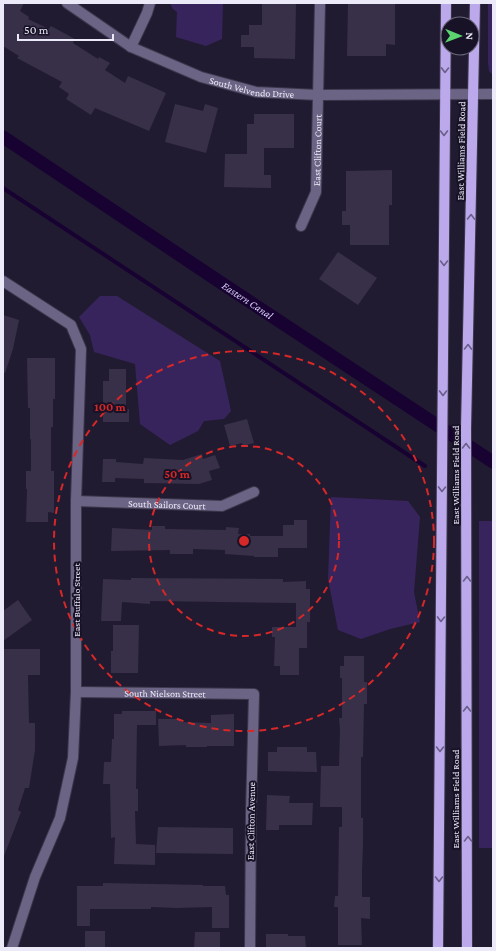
<svg xmlns="http://www.w3.org/2000/svg" width="496" height="951" viewBox="0 0 496 951" font-family="'Crimson Pro',serif">
<style>
.green{fill:#38245c}
.lines{fill:none;stroke-linecap:round;stroke-linejoin:round}
.stream{stroke:#170232;stroke-width:4}
.canal{stroke:#170232;stroke-width:13}
.building{fill:#373048}
.minor-casing{stroke:#3d384d;stroke-width:12}
.major-casing{stroke:#3d384d;stroke-width:12}
.minor{stroke:#6c6484;stroke-width:10}
.major{stroke:#bba9eb;stroke-width:10}
.oneway{stroke:#6a5e89}
.ring{fill:none;stroke:#d62828;stroke-width:2;stroke-dasharray:7 5}
.labels{text-anchor:middle;dominant-baseline:central;stroke-width:4;stroke-linejoin:round;paint-order:stroke}
.street-label{font-size:10px;fill:#ece9f8;stroke:#181227}
.water-label{font-size:11px;font-style:italic;fill:#dbd1fa;stroke:#181227}
.centre{fill:#d62828;stroke:#181227;stroke-width:2}
.ring-label{font-size:12px;text-anchor:middle;font-weight:bold;fill:#d62828;stroke:#181227;stroke-width:4;stroke-linejoin:round;paint-order:stroke}
</style>
<rect width="100%" height="100%" fill="#211b31"/>
<g class="green">
<polygon points="170,3 223,3 222,39 206,46 176,37 177,12 173,9"/>
<polygon points="488,3 493,3 493,75 489,71 488,63"/>
<polygon points="100,296 117,296 220,361 231,411 224,419 204,421 198,431 170,445 140,424 135,364 94,352 90,335 79,317"/>
<polygon points="331,497 408,501 420,517 414,592 420,622 390,629 361,639 338,630 328,579"/>
<rect x="479" y="521" width="14" height="327"/>
</g>
<g class="lines">
<polyline class="stream" points="3,188 425,466"/>
<path class="canal" id="s1" d="M 3,137 L 226,286 L 493,462"/>
</g>
<g class="building">
<polygon points="3,3 24,3 20,11 29,17 28,19 49,29 51,26 75,39 73,43 98,59 99,57 110,63 105,70 125,83 128,76 166,93 149,131 95,108 91,115 66,99 69,94 59,87 62,82 17,58 19,56 3,46"/>
<polygon points="262,3 296,3 295,59 254,58 254,47 241,47 241,35 249,35 249,25 262,25"/>
<polygon points="348,3 395,3 395,45 386,44 386,56 347,56"/>
<polygon points="175,104 203,111 205,104 218,108 206,153 165,142"/>
<polygon points="254,114 294,114 294,148 264,148 264,175 271,175 271,188 224,187 225,154 247,154 247,124 254,124"/>
<polygon points="392,170 392,205 389,205 389,245 350,245 350,225 342,225 342,211 346,211 346,171"/>
<polygon points="338,252 377,278 358,305 319,279"/>
<polygon points="3,315 19,320 13,349 5,373 3,372"/>
<polygon points="27,358 55,358 55,399 53,399 53,427 51,427 51,471 54,471 54,513 48,512 48,522 26,522 27,489 26,489 26,471 31,471 31,439 30,439 30,408 28,408"/>
<polygon points="109,369 126,369 126,409 129,409 129,422 103,422 103,381 109,381"/>
<polygon points="247,419 254,443 243,446 242,443 230,446 224,425"/>
<polygon points="202,454 203,459 215,455 220,468 209,471 212,480 199,484 144,483 144,479 115,478 115,482 102,482 103,459 116,459 116,462 143,464 144,458 183,460"/>
<polygon points="294,520 307,520 307,548 278,548 278,557 254,557 254,556 225,554 225,550 193,549 193,554 170,554 170,550 111,551 112,528 152,530 152,526 165,526 165,529 226,530 226,527 239,528 238,534 250,534 250,536 283,536 283,525 294,525"/>
<polygon points="131,578 283,579 283,582 306,581 306,589 310,589 310,622 307,622 307,648 299,648 299,675 280,675 280,666 274,666 275,637 272,637 272,627 296,627 296,603 150,601 150,604 122,602 121,621 101,621 103,579 131,580"/>
<polygon points="18,600 32,620 3,641 3,611"/>
<polygon points="113,625 139,625 138,673 111,673 111,651 113,651"/>
<polygon points="3,649 40,649 40,675 28,675 29,723 35,723 35,750 29,788 25,788 18,810 21,812 4,856"/>
<polygon points="344,656 364,656 364,682 367,682 367,704 364,704 363,757 361,757 361,818 363,818 363,845 362,871 362,897 370,897 370,919 361,918 362,945 338,945 338,907 334,907 335,896 338,896 339,827 342,827 342,807 320,807 321,766 339,766 340,730 339,718 342,718 342,678 340,678 340,666 344,666"/>
<polygon points="122,711 156,711 156,725 137,725 136,789 138,789 138,811 135,811 136,844 155,845 155,865 114,864 115,837 111,838 110,784 103,784 104,762 111,762 112,739 114,739 114,714 122,714"/>
<polygon points="234,714 234,746 207,746 207,747 186,747 186,745 159,746 158,719 181,719 181,722 211,723 211,715"/>
<polygon points="277,747 307,747 307,752 316,752 317,772 268,771 268,752 277,752"/>
<polygon points="267,795 290,796 289,803 313,803 312,825 279,825 279,830 266,830"/>
<polygon points="158,827 233,828 233,854 156,853"/>
<polygon points="103,883 203,885 203,886 225,886 226,895 229,895 229,928 212,928 212,907 176,908 151,907 151,909 90,909 90,926 77,926 77,886 103,886"/>
<rect x="85" y="931" width="20" height="17"/>
<polygon points="195,932 220,932 220,948 194,948"/>
<polygon points="266,934 288,934 288,936 305,936 306,948 266,948"/>
</g>
<g class="lines">
<g class="minor-casing">
<g id="minor">
<path id="s2" d="M 67,3 L 131,47 L 201,77 L 256,92 L 318,95 L 493,94"/>
<polyline points="131,47 147,13 150,3"/>
<path id="s3" d="M 301,226 L 316,192 L 320,3"/>
<polyline points="3,281 71,325 81,349 76,501 76,692 73,758 60,818 35,877 12,948"/>
<path id="s4" d="M 76,501 L 222,506 L 254,492"/>
<path id="s5" d="M 76,692 L 254,694 L 251,814 L 250,948"/>
</g>
</g>
<g class="major-casing">
<g id="major">
<polyline points="438,948 446,3"/>
<polyline points="467,948 466,428 475,3"/>
</g>
</g>
<use href="#minor" class="minor"/>
<use href="#major" class="major"/>
</g>
<defs><path id="oneway-chevron" d="M-2-3.5L2.5 0L-2 3.5" fill="none" stroke-width="1.6" stroke-linecap="round" stroke-linejoin="round"/></defs>
<g class="oneway">
<use href="#oneway-chevron" transform="translate(445 70) rotate(91)"/>
<use href="#oneway-chevron" transform="translate(444 133) rotate(90)"/>
<use href="#oneway-chevron" transform="translate(471 217) rotate(-89)"/>
<use href="#oneway-chevron" transform="translate(444 263) rotate(90)"/>
<use href="#oneway-chevron" transform="translate(468 347) rotate(-89)"/>
<use href="#oneway-chevron" transform="translate(443 393) rotate(90)"/>
<use href="#oneway-chevron" transform="translate(466 446) rotate(-90)"/>
<use href="#oneway-chevron" transform="translate(442 489) rotate(91)"/>
<use href="#oneway-chevron" transform="translate(467 579) rotate(-90)"/>
<use href="#oneway-chevron" transform="translate(441 619) rotate(91)"/>
<use href="#oneway-chevron" transform="translate(467 709) rotate(-90)"/>
<use href="#oneway-chevron" transform="translate(440 749) rotate(90)"/>
<use href="#oneway-chevron" transform="translate(468 839) rotate(-90)"/>
<use href="#oneway-chevron" transform="translate(439 879) rotate(90)"/>
</g>
<g class="ring">
<circle cx="244" cy="541" r="95"/>
<circle cx="244" cy="541" r="190"/>
</g>
<g class="labels">
<g class="street-label">
<text stroke="none"><textPath href="#s2" startOffset="206">South Velvendo Drive</textPath></text>
<text stroke="none"><textPath href="#s3" startOffset="79">East Clifton Court</textPath></text>
<text transform="translate(461 151) rotate(-89)">East Williams Field Road</text>
<text transform="translate(455 475) rotate(-90)">East Williams Field Road</text>
<text stroke="none"><textPath href="#s4" startOffset="91">South Sailors Court</textPath></text>
<text transform="translate(76 600) rotate(-90)">East Buffalo Street</text>
<text stroke="none"><textPath href="#s5" startOffset="89">South Nielson Street</textPath></text>
<text transform="translate(455 799) rotate(-90)">East Williams Field Road</text>
<text transform="translate(251 821) rotate(-89)">East Clifton Avenue</text>
</g>
<g class="water-label">
<text stroke="none"><textPath href="#s1" startOffset="294">Eastern Canal</textPath></text>
</g>
</g>
<circle cx="244" cy="541" r="6" class="centre"/>
<g class="ring-label">
<text x="110" y="411">100 m</text>
<text x="177" y="478">50 m</text>
</g>
<rect width="496" height="951" fill="none" stroke="#ece9f8" stroke-width="8"/>
<g transform="translate(460 36) rotate(91)"><circle r="19" fill="#181227" stroke="#6d687b"/>
<path d="M0-3L7 15L0 10L-7 15Z" fill="#5ad56f"/>
<text y="-6" font-size="11" font-weight="bold" text-anchor="middle" fill="#ece9f8">N</text>
</g>
<path d="M18 34v6h95v-6" fill="none" stroke="#ece9f8" stroke-width="2"/>
<text x="24" y="34" font-size="12" fill="#ece9f8" stroke="#181227" stroke-width="3" paint-order="stroke">50 m</text>
</svg>
